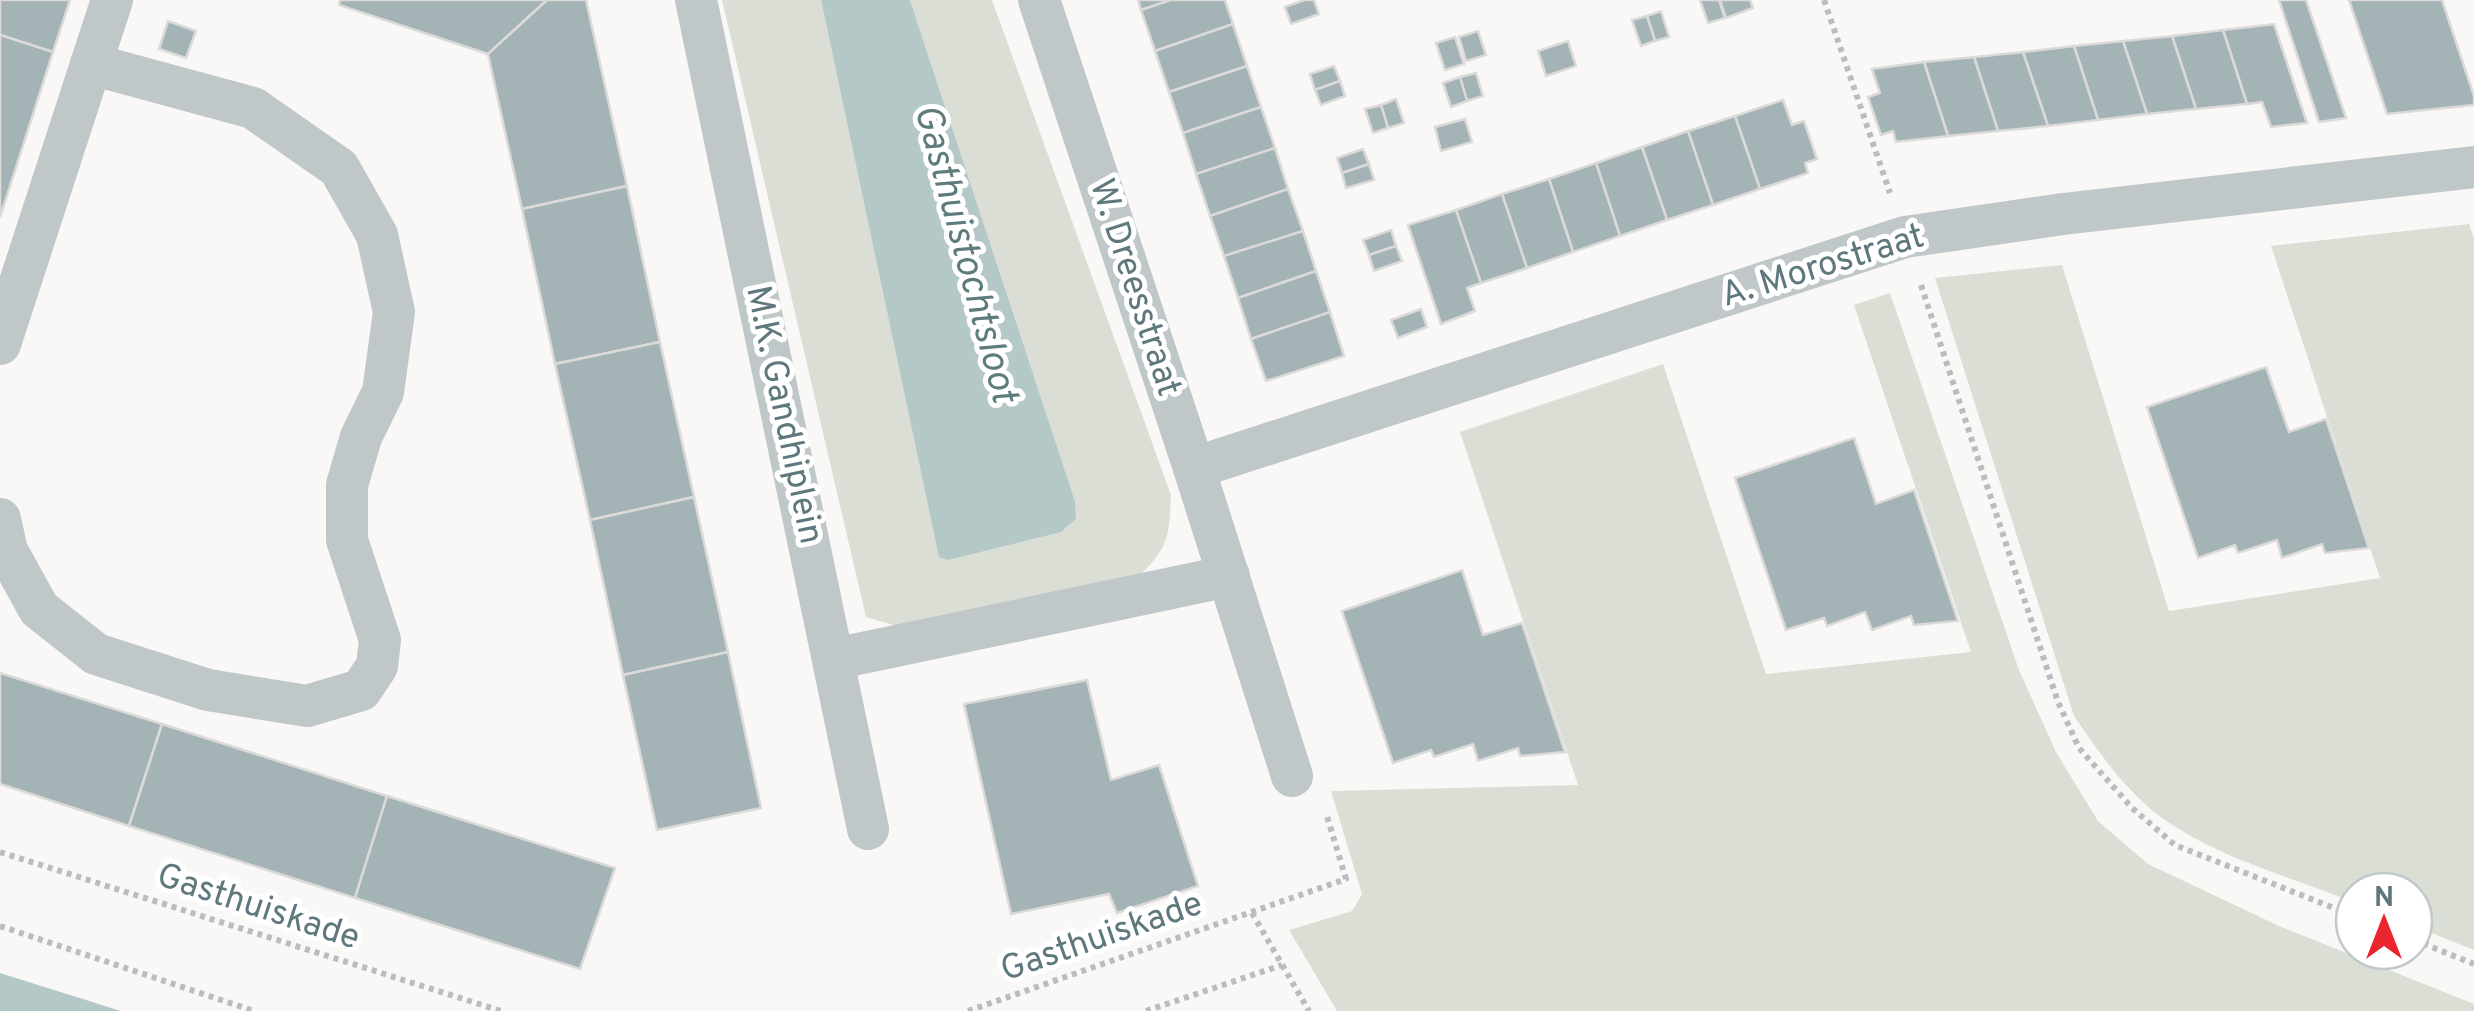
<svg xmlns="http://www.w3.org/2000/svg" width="2474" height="1011" viewBox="0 0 2474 1011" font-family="Overpass,sans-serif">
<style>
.green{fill:#dbded5}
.water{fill:#b5c8c8}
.building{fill:#a4b3b5;stroke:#dbdad9;stroke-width:2.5}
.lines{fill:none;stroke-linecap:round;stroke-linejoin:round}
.path{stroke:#b8bec0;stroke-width:6;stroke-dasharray:5 5;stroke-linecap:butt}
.street{stroke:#c0c7c9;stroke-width:42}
.labels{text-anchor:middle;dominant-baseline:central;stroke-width:10;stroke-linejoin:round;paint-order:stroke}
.street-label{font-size:35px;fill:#5e787d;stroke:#fff}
.water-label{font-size:38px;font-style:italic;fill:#5e7c7c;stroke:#fff}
</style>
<rect width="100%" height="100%" fill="#f9f8f6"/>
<g class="green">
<path d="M 722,0 L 821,0 L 939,556 L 948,560 L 1075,501 L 910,0 L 992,0 L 1171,495 C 1169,536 1170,546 1139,576 L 900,627 L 866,617 Z"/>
<path d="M 2469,224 L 2474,239 L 2474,950 L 2414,926 L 2414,891 L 2354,891 L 2354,902 C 2288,876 2200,853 2146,805 C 2117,779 2096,748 2074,716 L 1935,278 L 2062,265 L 2169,611 L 2380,578 L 2271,246 Z"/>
<polygon points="1890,293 2019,670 2056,752 2098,821 2148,864 2279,926 2474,1004 2474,1011 1337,1011 1289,930 1352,911 1362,894 1331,791 1578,785 1460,432 1663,364 1766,674 1971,652 1854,305"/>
</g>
<g class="water">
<polygon points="821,0 910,0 1075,501 1076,519 1061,532 948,560 939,557"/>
<polygon points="0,973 121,1011 0,1011"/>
</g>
<g class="building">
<polygon points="0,0 70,0 53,52 0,35"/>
<polygon points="340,0 547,0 488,54 339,5"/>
<polygon points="547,0 586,0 627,186 522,209 488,54"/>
<polygon points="1138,0 1171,0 1141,10"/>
<polygon points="1171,0 1225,0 1233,24 1155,51 1141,10"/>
<polygon points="1304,0 1314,0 1319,14 1291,24 1285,7"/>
<polygon points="1700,0 1719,0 1725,18 1708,23"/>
<polygon points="1720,0 1750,0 1753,8 1726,18"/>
<polygon points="2279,0 2306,0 2346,118 2319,122"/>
<polygon points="2349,0 2442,0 2474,96 2474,105 2387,114"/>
<polygon points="1661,11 1669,37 1655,41 1647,16"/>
<polygon points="1647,16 1655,41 1641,46 1632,20"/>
<polygon points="168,21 196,31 186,58 159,49"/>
<polygon points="1233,24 1247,66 1169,92 1155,51"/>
<polygon points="2274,24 2307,123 2271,127 2262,102 2247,104 2223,30"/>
<polygon points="2223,30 2247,104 2196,109 2172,36"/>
<polygon points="1478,31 1486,55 1466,61 1459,37"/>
<polygon points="0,35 53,52 0,217"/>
<polygon points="2172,36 2196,109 2147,114 2123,41"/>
<polygon points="1455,37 1464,64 1445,70 1436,43"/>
<polygon points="1568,41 1576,66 1546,76 1538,51"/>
<polygon points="2123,41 2147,114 2098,120 2074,46"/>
<polygon points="2074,46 2098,120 2048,126 2023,52"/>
<polygon points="2023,52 2048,126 1998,131 1974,57"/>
<polygon points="1974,57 1998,131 1948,136 1924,62"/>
<polygon points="1924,62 1948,136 1896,142 1893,131 1881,135 1868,97 1880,93 1872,69"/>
<polygon points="1247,66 1261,107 1183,133 1169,92"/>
<polygon points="1334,66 1340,81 1315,90 1310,74"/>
<polygon points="1476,73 1483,96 1467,101 1460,77"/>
<polygon points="1460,77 1467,101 1451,107 1443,83"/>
<polygon points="1340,81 1345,96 1321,105 1315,90"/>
<polygon points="1396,99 1404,123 1388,128 1381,105"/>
<polygon points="1783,100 1792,125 1804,121 1817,159 1805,163 1808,173 1760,189 1735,116"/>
<polygon points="1381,105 1388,128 1373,133 1365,109"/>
<polygon points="1261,107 1275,148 1196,174 1183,133"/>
<polygon points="1735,116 1760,189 1713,205 1688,131"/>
<polygon points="1465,119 1472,142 1441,151 1435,127"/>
<polygon points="1688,131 1713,205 1667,220 1642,147"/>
<polygon points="1642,147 1667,220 1620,236 1596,163"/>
<polygon points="1275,148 1288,189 1210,216 1196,174"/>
<polygon points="1363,149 1369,164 1342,173 1337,158"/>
<polygon points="1596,163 1620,236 1573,252 1549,179"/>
<polygon points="1369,164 1374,180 1346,188 1342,173"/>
<polygon points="1549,179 1573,252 1527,268 1502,194"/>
<polygon points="627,186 660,342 555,364 522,209"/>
<polygon points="1288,189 1303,231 1224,256 1210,216"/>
<polygon points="1502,194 1527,268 1481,283 1456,210"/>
<polygon points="1456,210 1481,283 1467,288 1475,311 1441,324 1408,225"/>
<polygon points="1391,230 1396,246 1369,255 1363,240"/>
<polygon points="1303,231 1316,271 1238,298 1224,256"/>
<polygon points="1396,246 1402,261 1374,271 1369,255"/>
<polygon points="1316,271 1330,312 1251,339 1238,298"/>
<polygon points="1421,309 1427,327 1398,338 1391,320"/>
<polygon points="1330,312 1344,356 1266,381 1251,339"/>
<polygon points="660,342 694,497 590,520 555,364"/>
<polygon points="2266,367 2289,432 2326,419 2369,548 2325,553 2322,544 2282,558 2277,540 2238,553 2235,545 2198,558 2147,407"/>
<polygon points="1854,438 1876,504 1914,490 1958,621 1914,625 1911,616 1872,630 1865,612 1827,626 1824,618 1786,630 1735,478"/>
<polygon points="694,497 728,652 623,675 590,520"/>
<polygon points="1462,570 1483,635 1522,623 1565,752 1520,756 1518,748 1478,761 1473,744 1434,757 1431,750 1393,763 1342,611"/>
<polygon points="728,652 761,808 657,830 623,675"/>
<polygon points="0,673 162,724 129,826 0,784"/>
<polygon points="1087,680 1111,780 1159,765 1198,886 1117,913 1109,894 1011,914 964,704"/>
<polygon points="162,724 387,796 355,898 129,826"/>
<polygon points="387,796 615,868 580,969 355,898"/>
</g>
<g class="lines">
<g class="path">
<polyline points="1824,0 1890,193"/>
<polyline points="1921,285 2058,702 2079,748 2132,808 2175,845 2354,916"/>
<polyline points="0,852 501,1011"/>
<polyline points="1252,913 1309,1011"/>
<polyline points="0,926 254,1011"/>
<polyline points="2414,940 2474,964"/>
<polyline points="968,1011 1346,879 1326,813"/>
<polyline points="1146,1011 1282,965"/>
</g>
<g class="street">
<polyline points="696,0 868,829"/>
<polyline points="1039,0 1194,468 1292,776"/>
<polyline points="0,344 112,0"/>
<polyline points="1194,468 1905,237 2063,214 2474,167"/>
<polyline points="0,519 7,551 39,609 96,654 208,690 307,706 361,690 377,666 380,640 347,540 347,485 361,437 383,392 394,312 377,235 339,168 253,108 91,64"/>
<polyline points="834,659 1229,576"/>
</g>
</g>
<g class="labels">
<g class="street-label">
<text transform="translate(1823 267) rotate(-17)">A. Morostraat</text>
<text transform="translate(1134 288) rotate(72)">W. Dreesstraat</text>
<text transform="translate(783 415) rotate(78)">M.K. Gandhiplein</text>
<text transform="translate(258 908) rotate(18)">Gasthuiskade</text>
<text transform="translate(1102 938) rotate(-19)">Gasthuiskade</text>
</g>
<g class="water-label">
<text transform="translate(964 254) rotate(75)">Gasthuistochtsloot</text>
</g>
</g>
<g transform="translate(2384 921)"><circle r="48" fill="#ffffff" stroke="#bfc9cb" stroke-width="2.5"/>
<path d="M0-8L18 38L0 25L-18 38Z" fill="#ea252d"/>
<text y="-15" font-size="28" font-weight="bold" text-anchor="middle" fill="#5e787d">N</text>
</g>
</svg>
